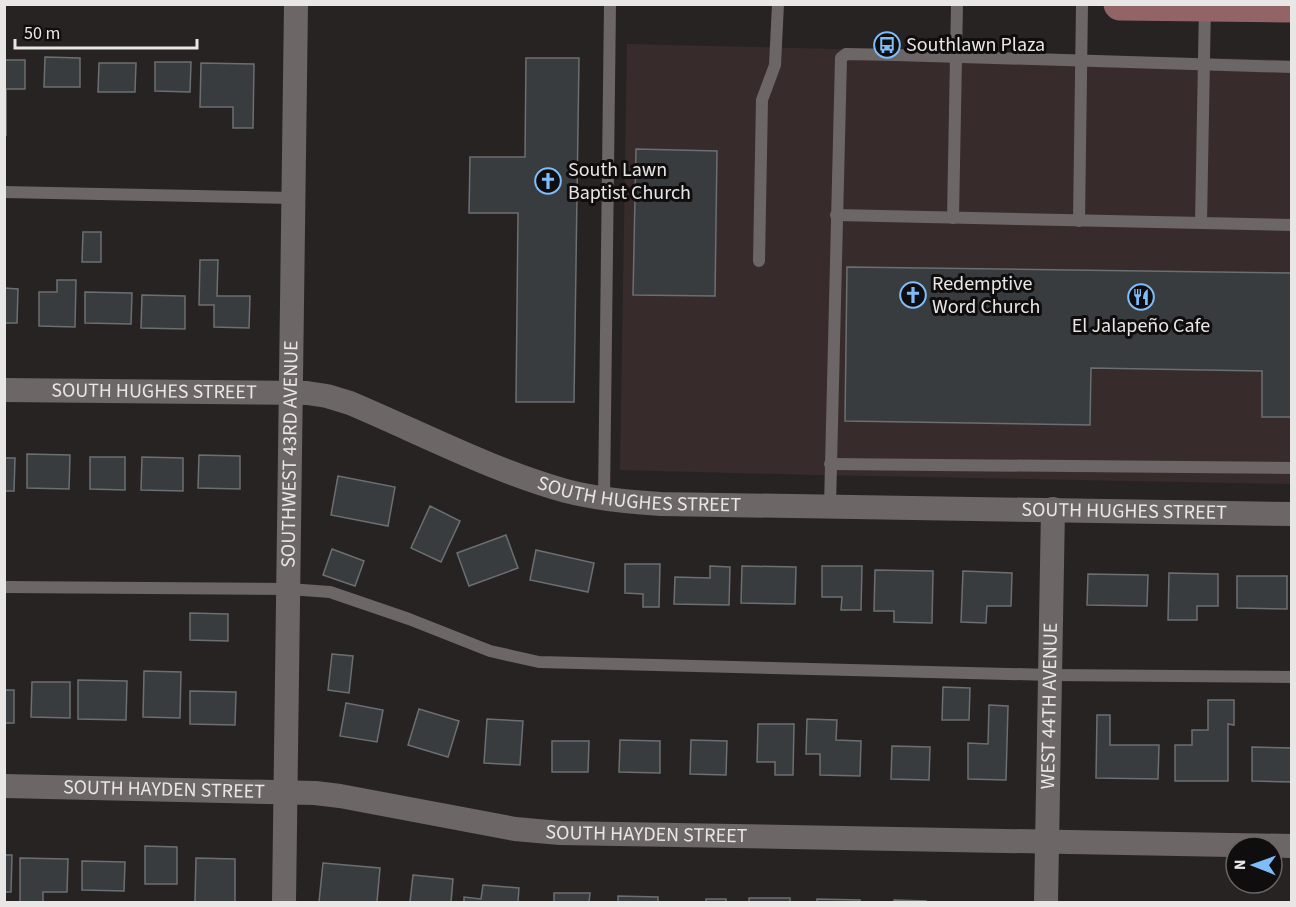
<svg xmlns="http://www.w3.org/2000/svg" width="1296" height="907" viewBox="0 0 1296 907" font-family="'Source Sans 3',sans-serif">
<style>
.built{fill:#372c2b}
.building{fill:#393c3f;stroke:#6b6f72;stroke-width:1.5}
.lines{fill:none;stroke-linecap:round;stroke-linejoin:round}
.lane{stroke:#6c6666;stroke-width:12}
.street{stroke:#6c6666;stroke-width:24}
.secondary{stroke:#926465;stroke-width:33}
.labels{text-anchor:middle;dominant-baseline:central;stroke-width:6;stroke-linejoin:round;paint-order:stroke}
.poi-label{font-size:20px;fill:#e9e6e6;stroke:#0f0d0d;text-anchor:start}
.street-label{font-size:20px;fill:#e9e6e6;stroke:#0f0d0d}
</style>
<rect width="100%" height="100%" fill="#282323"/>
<polygon class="built" points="627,44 1291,60 1291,484 817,475 620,470"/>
<g class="building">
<polygon points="45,57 80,58 80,87 44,87"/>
<polygon points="526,58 579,58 574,402 516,402 518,213 469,213 470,157 525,157"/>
<polygon points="4,60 25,60 25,89 6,89 6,136"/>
<polygon points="155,62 191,62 190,92 155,91"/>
<polygon points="99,63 136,63 135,92 98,92"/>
<polygon points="201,63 254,64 253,128 233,128 233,107 200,107"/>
<polygon points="636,149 717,151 715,296 633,295"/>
<polygon points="83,232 101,232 101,262 82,262"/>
<polygon points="200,260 218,260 217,296 250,296 249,328 214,327 214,305 199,305"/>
<polygon points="847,267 1292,273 1292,417 1262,417 1262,371 1091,368 1090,425 845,421"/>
<polygon points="57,280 76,280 75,327 39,326 39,292 57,292"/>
<polygon points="4,288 18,289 17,323 4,323"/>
<polygon points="85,292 132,293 131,324 85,323"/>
<polygon points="142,295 185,296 185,329 141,328"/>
<polygon points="27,454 70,455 69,489 27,488"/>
<polygon points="199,455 240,456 240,489 198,488"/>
<polygon points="90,457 125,457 125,490 90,489"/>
<polygon points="142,457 183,458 183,491 141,490"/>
<polygon points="4,458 15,458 14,491 4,491"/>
<polygon points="338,476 395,487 388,526 331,515"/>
<polygon points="430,506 460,521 441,562 411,548"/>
<polygon points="506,535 518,568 469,586 457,553"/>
<polygon points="332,549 364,561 355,586 323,575"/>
<polygon points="536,550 594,563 588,592 530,580"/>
<polygon points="625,564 660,564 659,607 643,607 643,594 625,593"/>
<polygon points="710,566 730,567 729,605 674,604 675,577 710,578"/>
<polygon points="742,566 796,567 795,604 741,603"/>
<polygon points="822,566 862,566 861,610 841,610 842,597 822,597"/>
<polygon points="875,570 933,571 932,623 894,622 894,611 874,611"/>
<polygon points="963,571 1012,573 1011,606 987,606 986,623 961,622"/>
<polygon points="1169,573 1218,574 1218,606 1197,606 1197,620 1168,620"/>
<polygon points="1088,574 1148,575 1147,606 1087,605"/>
<polygon points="1237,576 1287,576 1287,609 1237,608"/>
<polygon points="190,613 228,614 228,641 190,640"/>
<polygon points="332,654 353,656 349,693 328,690"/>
<polygon points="144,671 181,672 180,718 143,717"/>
<polygon points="78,680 127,681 126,720 78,719"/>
<polygon points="32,682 70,682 70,718 31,717"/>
<polygon points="943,687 970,688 969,720 942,720"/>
<rect x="4" y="690" width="10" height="33"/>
<polygon points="190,691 236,692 235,725 190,724"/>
<polygon points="1208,700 1234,700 1234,725 1228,724 1228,781 1175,781 1175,745 1192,745 1192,730 1208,730"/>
<polygon points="346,703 383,710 377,742 340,736"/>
<polygon points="989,705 1008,706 1006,780 968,779 968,743 988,744"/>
<polygon points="419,709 459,721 448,757 408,745"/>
<polygon points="1097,715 1110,715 1110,745 1159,745 1158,779 1096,778"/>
<polygon points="487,719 523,721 520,765 484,763"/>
<polygon points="807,719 837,720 836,740 861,741 860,776 820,775 820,754 806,754"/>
<polygon points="758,724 794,724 793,775 775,775 775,762 757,762"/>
<polygon points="620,740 660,741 660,773 619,772"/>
<polygon points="691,740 727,741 726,775 690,774"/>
<polygon points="552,741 589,741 588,772 552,772"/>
<polygon points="892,746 930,747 929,780 891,779"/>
<polygon points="1252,747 1292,748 1292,782 1252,781"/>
<polygon points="145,846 177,847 177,884 145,884"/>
<polygon points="4,855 12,855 11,892 4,892"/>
<polygon points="20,858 68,859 67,892 43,892 43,902 20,902"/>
<polygon points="196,858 235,859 235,902 195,902"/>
<polygon points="82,861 125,862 124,891 82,890"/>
<polygon points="323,863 380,868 377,902 319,902"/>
<polygon points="413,875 453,879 451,902 410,902"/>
<polygon points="483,885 519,888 518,902 464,902 464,897 481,899"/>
<polygon points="554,893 590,893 589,902 554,902"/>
<polygon points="618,896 658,897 658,902 618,902"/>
<rect x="749" y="898" width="41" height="4"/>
<rect x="706" y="899" width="20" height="3"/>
<polygon points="817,899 860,900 860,902 817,902"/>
<polygon points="894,900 926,901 926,902 894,902"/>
</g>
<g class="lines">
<g class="lane">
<polyline points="4,192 294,198"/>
<polyline points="836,215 1292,225"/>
<polyline points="953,218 957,4"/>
<polyline points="1079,221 1082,4"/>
<polyline points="1201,223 1205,5"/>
<polyline points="759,261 762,100 775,65 778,4"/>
<polyline points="830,464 1292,468"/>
<polyline points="604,499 610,4"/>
<polyline points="830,506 841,58 846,54 897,55 1292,67"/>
<polyline points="4,587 289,589 330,592 409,619 490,651 539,662 1051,675 1292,677"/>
</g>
<g class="street">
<path id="s1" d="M 4,390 L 307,393 L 327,396 L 350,403 C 421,433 491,470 566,491 C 597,499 628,502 661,504 L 1292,514"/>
<path id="s2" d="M 4,786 L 315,793 L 340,796 L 515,829 L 560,833 L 1292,846"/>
<path id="s3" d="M 284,902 L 296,4"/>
<path id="s4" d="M 1046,902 L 1053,509"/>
</g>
<polyline class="secondary" points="1120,4 1292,6"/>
</g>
<defs>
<g id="bus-ring" transform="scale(1.35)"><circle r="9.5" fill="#0f0d0d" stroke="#7fbdfa" stroke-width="1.5"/><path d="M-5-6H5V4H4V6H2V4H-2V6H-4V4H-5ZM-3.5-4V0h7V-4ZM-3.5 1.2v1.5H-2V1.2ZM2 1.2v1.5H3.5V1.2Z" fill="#7fbdfa"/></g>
<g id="church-ring" transform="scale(1.35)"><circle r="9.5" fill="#0f0d0d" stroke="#7fbdfa" stroke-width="1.5"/><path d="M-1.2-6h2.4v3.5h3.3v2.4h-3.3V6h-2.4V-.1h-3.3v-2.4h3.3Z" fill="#7fbdfa"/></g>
<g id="restaurant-ring" transform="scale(1.35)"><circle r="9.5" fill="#0f0d0d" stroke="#7fbdfa" stroke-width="1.5"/><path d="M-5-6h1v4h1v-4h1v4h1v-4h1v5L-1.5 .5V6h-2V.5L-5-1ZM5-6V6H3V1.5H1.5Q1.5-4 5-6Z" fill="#7fbdfa"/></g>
</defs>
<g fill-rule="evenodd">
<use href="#bus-ring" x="887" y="45"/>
<use href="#church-ring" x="548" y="181"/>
<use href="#church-ring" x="913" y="295"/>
<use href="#restaurant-ring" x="1141" y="297"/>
</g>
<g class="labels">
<g class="poi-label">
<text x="906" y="45">Southlawn Plaza</text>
<text x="568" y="170">South Lawn<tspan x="568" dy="23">Baptist Church</tspan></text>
<text x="932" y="284">Redemptive<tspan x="932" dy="23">Word Church</tspan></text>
<text x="1141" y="326" text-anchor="middle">El Jalapeño Cafe</text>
</g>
<g class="street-label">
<text stroke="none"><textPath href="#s1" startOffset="150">SOUTH HUGHES STREET</textPath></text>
<text stroke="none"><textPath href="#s3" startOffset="448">SOUTHWEST 43RD AVENUE</textPath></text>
<text stroke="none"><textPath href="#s1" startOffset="654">SOUTH HUGHES STREET</textPath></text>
<text stroke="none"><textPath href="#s1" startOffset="1140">SOUTH HUGHES STREET</textPath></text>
<text stroke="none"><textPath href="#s4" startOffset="196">WEST 44TH AVENUE</textPath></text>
<text stroke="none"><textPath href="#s2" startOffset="160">SOUTH HAYDEN STREET</textPath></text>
<text stroke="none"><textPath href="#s2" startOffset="646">SOUTH HAYDEN STREET</textPath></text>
</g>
</g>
<rect width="1296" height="907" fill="none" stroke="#e9e6e6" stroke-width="12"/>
<g transform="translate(1254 865) rotate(271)"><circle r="28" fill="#0f0d0d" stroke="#666464" stroke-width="1.5"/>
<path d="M0-4.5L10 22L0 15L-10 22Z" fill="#7fbdfa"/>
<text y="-9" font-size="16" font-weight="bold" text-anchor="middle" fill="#e9e6e6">N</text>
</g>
<path d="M15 39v9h182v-9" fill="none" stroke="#e9e6e6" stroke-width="3"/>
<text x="24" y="39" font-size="18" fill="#e9e6e6" stroke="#0f0d0d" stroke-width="4.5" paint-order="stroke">50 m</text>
</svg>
